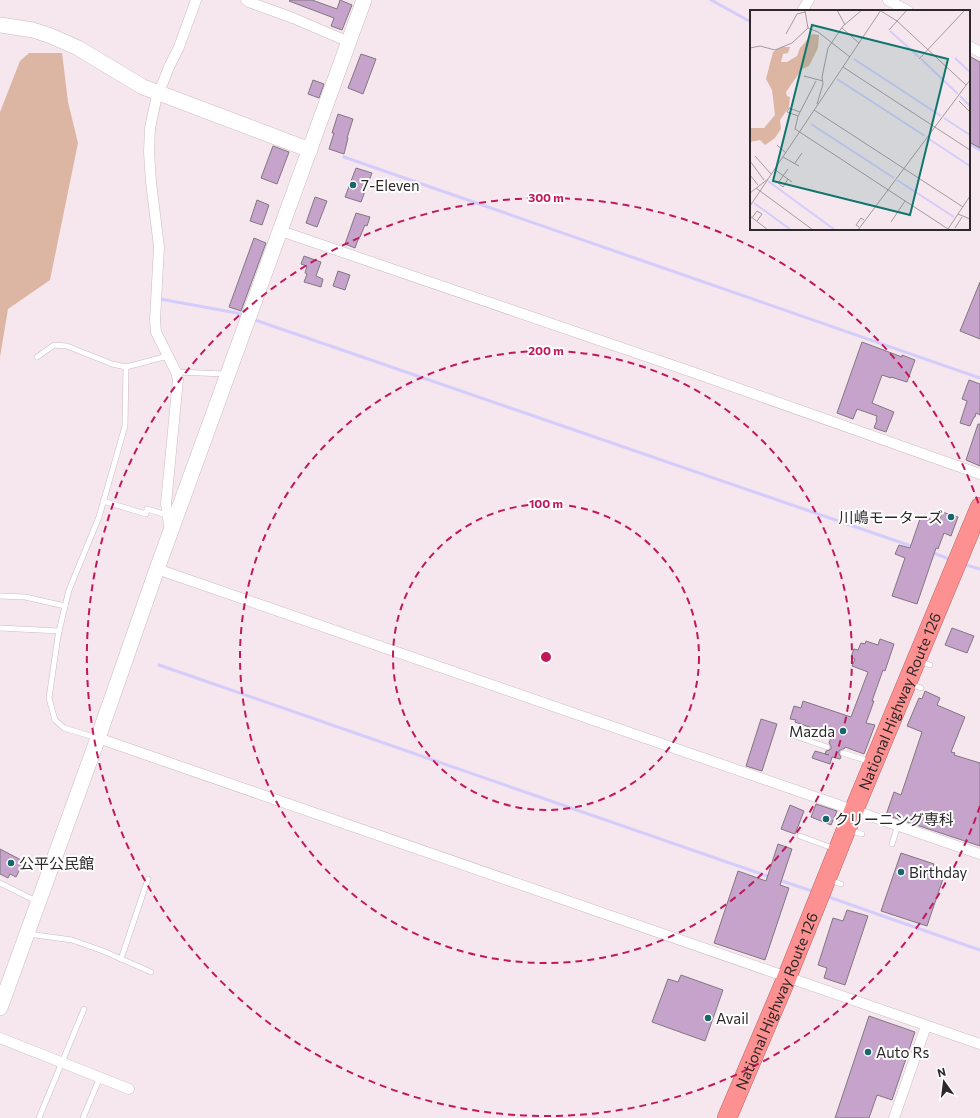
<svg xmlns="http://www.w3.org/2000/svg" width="980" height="1118" viewBox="0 0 980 1118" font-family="Commissioner,'Noto Sans JP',sans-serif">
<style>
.green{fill:#dcb6a3}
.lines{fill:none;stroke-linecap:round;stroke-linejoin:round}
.stream{stroke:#d4ccfb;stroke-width:3}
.building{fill:#c5a3ca;stroke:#817882}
.lane-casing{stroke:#cbbcc2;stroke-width:6}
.street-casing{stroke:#cbbcc2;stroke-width:11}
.secondary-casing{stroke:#cbbcc2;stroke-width:16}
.highway-casing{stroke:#b46c6c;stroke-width:20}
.lane{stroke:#fff;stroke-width:5}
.street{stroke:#fff;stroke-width:10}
.secondary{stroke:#fff;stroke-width:15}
.highway{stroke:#fd9090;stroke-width:19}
.ring{fill:none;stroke:#c2185b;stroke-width:2;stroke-dasharray:7 5}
.poi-dot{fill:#17656d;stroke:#fff;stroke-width:1.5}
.labels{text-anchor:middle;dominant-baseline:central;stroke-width:4;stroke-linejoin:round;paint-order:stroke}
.poi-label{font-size:15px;fill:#2d282a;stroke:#fff;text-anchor:start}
.street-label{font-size:15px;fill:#2d282a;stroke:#fff}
.inset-river{fill:none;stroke:#d4ccfb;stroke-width:2}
.inset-road{fill:none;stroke:#a69a9f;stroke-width:1}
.view{fill:#0f766e;fill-opacity:0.15;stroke:#0f766e;stroke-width:2}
.inset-edge{fill:none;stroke:#2d282a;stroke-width:2}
.centre{fill:#c2185b;stroke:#fff;stroke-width:2}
.ring-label{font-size:12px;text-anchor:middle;font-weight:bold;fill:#c2185b;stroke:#fff;stroke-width:4;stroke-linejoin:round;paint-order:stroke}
</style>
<rect width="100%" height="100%" fill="#f6e6ed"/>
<polygon class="green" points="29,53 62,53 68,102 78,143 50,280 8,309 0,357 0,112 20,61"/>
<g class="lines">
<g class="stream">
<polyline points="711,0 751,22"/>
<polyline points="969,144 980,150"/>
<polyline points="344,157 980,378"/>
<polyline points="160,299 237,313 245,316"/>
<polyline points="252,319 914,547"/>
<polyline points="931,552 952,560"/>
<polyline points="963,564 980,569"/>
<polyline points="159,665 770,877"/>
<polyline points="779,880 815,892"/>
<polyline points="826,896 980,950"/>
</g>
</g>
<g class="building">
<polygon points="290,0 312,0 337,9 340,0 352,5 342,30 331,26 334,18 289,1"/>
<polygon points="361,54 376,59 363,94 348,88"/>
<polygon points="969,56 980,62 980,148 969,142"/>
<polygon points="313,80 324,84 319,98 308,94"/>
<polygon points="338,114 353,119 347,138 348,138 344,154 329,149 334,133 332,133"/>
<polygon points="273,146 289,152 277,184 261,178"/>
<polygon points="356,168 372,173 361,202 345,197"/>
<polygon points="315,197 327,201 317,227 306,223"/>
<polygon points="257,200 269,205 262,225 250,221"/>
<polygon points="356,213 370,217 367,226 365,225 360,237 359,237 355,248 345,244"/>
<polygon points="254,238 266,243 241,311 229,307"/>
<polygon points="304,256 321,262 316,276 323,279 321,287 304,282 307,274 305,273 307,266 301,264"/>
<polygon points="338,271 350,275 345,290 333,286"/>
<polygon points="980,282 980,339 960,331"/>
<polygon points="862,342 902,357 902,355 915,360 907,382 891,377 891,378 882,375 872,403 894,412 886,432 874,428 877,420 876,420 877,416 857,409 853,419 837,413"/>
<polygon points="969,380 980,384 980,415 976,413 975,417 974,417 970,426 960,423 967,401 962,399"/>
<polygon points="978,424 980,424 980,466 966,460"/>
<polygon points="942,512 958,517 951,536 944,533 938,549 936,548 917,604 892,596 905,558 895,554 899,545 910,548 921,516 939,522"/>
<polygon points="952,628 974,636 967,653 945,645"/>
<polygon points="880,639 894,644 885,671 883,670 872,701 874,701 866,723 875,725 864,754 845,747 844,749 842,749 839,751 839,754 841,757 840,759 832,757 830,764 812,758 815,751 829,755 825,754 826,751 829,750 831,749 831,746 829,743 832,735 795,722 796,720 790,719 794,706 801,708 803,701 851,717 868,672 852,666 855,659 851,657 854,649 858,650 861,643 865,644 866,641 878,645"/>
<polygon points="925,691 940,698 937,705 965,717 951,752 955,753 954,755 980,763 980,846 886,815 894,792 901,795 922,732 907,726 919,698 922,699"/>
<polygon points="761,719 777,724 762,771 746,766"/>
<polygon points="816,804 837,811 831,825 811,817"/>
<polygon points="790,805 804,811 795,834 781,829"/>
<polygon points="778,844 792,849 780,885 789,888 765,960 714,943 738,871 766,881"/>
<polygon points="0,849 23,861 20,866 21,867 16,877 10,874 8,878 0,874"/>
<polygon points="901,853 934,864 931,872 944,876 927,926 881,911"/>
<polygon points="847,910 868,916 845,985 824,978 827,968 818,965 833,918 843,921"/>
<polygon points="681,975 723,990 705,1041 652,1022 668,979 678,982"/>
<polygon points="869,1016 915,1032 892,1100 877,1095 869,1118 835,1118"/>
</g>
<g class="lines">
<g class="lane-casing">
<g id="lane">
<polyline points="37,357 54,345 67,346 112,364 126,367 168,356"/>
<polyline points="176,372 225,374"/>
<polyline points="103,501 146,514 147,509 167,515"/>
<polyline points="0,596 25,597 65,606"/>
<polyline points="0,628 59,631"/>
<polyline points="919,661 930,665"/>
<polyline points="910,684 921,688"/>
<polyline points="792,735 827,747"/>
<polyline points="97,738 64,728 55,720 49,698 58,636 65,606 69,590 99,517 125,426 126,367"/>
<polyline points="843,753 871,762"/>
<polyline points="849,830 862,834"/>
<polyline points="800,836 835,849"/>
<polyline points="892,844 898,825"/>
<polyline points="829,880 841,884"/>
<polyline points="0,883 38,902"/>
<polyline points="28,934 72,940 103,951 151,972"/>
<polyline points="121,959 148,879"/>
<polyline points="39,1118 84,1009"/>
<polyline points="83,1118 100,1077"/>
</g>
</g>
<g class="street-casing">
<g id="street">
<polyline points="246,0 249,2 293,18 349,42"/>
<polyline points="888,0 908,11"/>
<polyline points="802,11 809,0"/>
<polyline points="969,46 980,52"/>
<polyline points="281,231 692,372 980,474"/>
<polyline points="170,531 166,504 178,379 176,372 156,332 155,320 159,247 151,182 149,152 150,128 156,100 169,67 179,47 196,0"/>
<polyline points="157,569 980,854"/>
<polyline points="98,738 980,1044"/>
<polyline points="0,1038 129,1089"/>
<polyline points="894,1118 926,1026"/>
</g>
</g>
<g class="secondary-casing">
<g id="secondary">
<polyline points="0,25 33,30 51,36 78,48 143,87 310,150"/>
<polyline points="0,1008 98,738 157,569 364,0"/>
</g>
</g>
<g class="highway-casing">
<g id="highway">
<path id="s1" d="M 727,1118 L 787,977 L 854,810 L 980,507"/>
</g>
</g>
<use href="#lane" class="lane"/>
<use href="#street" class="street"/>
<use href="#secondary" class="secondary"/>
<use href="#highway" class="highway"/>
</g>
<g class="ring">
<circle cx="546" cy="657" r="153"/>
<circle cx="546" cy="657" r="306"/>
<path d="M980 806A459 459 0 1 1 980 508"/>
</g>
<g class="poi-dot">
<circle cx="353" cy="185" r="4"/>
<circle cx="951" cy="517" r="4"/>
<circle cx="843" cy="731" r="4"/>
<circle cx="826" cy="819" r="4"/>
<circle cx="11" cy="863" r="4"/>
<circle cx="901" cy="872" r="4"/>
<circle cx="708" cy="1018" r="4"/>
<circle cx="868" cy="1052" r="4"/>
</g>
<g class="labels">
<g class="poi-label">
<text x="361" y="185">7-Eleven</text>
<text x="943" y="517" text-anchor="end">川嶋モーターズ</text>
<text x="835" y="731" text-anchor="end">Mazda</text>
<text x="834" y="819">クリーニング専科</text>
<text x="19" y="863">公平公民館</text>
<text x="909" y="872">Birthday</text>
<text x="716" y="1018">Avail</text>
<text x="876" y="1052">Auto Rs</text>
</g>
<g class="street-label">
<text stroke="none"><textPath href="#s1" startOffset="451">National Highway Route 126</textPath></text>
<text stroke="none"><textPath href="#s1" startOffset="127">National Highway Route 126</textPath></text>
</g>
</g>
<g transform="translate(750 10)">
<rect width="220" height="220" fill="#f6e6ed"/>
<path d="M 62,24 L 69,25 L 68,38 L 59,56 L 52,59 L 36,82 L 37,86 L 40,87 L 39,97 L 30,110 L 31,119 L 25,128 L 15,135 L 10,130 L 0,132 L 0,118 L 14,118 L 25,105 L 22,80 L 16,69 L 23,42 L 31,37 L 40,37 L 38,43 L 33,44 L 31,52 L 37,52 L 47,46 L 50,38 Z" fill="#dcb6a3"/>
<path class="inset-river" d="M 140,21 L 169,47M 205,48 L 220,62M 104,49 L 191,106M 171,49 L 208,84M 87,69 L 175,126M 210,86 L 220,96M 194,108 L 220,125M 61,114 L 144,168M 179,129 L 220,156M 147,170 L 204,207M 18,171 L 85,220M 4,193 L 41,220"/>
<path class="inset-road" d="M 87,0 L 95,15M 55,1 L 58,18M 131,1 L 147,11 L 216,75M 92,18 L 109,33M 139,20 L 157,0M 36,24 L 47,4 L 55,2M 0,38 L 10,36 L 25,40 L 42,33 L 58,18 L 68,22 L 100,47M 169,49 L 215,0M 93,57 L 220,140M 54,66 L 73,71M 66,71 L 48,106 L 45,119 L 198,219M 209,91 L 220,102M 67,94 L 73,74 L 72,67 L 78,38 L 93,16 L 112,0M 64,100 L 213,197M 48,106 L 37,102 L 39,98 L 50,102M 27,135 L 36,143M 5,146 L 21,164M 33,147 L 49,156M 0,151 L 14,170M 45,153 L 52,143M 24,159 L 42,172M 0,165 L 8,175M 38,169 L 33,177 L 28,173 L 38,159M 6,178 L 63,220M 0,183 L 18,169M 0,196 L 131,0M 208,204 L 220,209M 0,206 L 18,220M 2,208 L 7,201 L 12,204 L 7,211M 141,212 L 155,191M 109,217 L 106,215 L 111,208 L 114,210M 205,218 L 212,207M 198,219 L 220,186M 108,220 L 220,70"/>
<path class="view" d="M 62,15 L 198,49 L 160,205 L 23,171 Z"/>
<rect width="220" height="220" class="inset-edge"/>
</g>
<circle cx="546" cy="657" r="6" class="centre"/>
<g class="ring-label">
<text x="546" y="202">300 m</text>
<text x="546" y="355">200 m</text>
<text x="546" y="508">100 m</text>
</g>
<g transform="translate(944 1082) rotate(346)" stroke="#ffffff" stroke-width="3" paint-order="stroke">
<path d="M0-3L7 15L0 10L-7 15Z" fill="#2d282a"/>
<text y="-6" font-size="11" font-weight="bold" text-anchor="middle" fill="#2d282a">N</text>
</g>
</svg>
